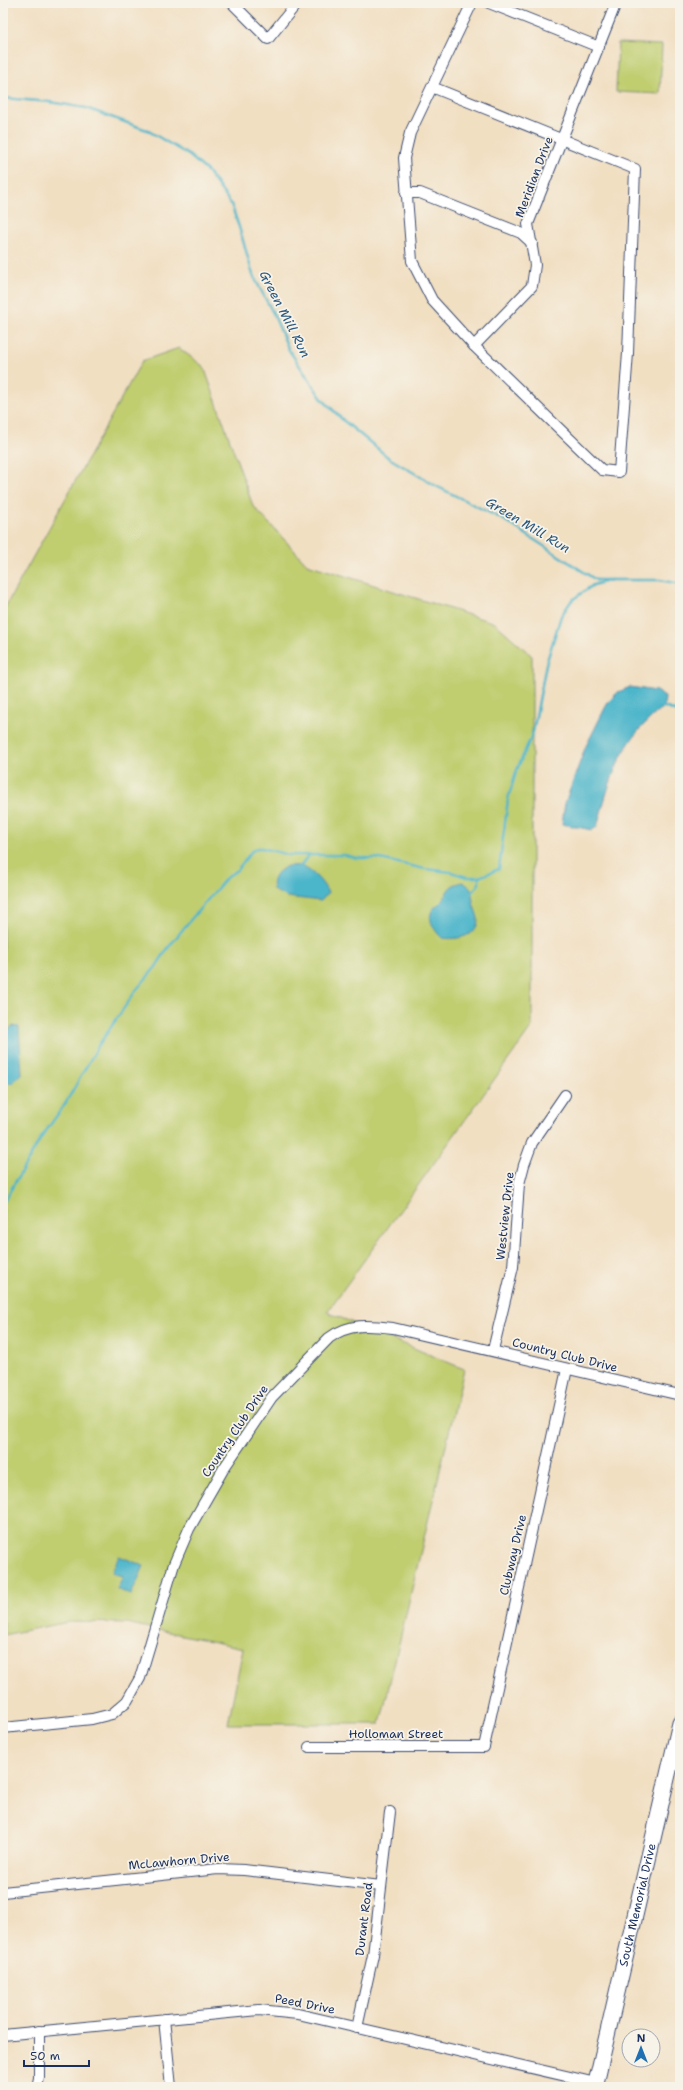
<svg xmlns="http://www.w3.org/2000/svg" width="683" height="2090" viewBox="0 0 683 2090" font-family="'Shantell Sans',sans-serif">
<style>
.green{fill:#c0ce70;stroke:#6e7e67}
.water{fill:#4cb5ca;stroke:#347294}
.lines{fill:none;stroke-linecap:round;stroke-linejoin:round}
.stream{stroke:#4cb5ca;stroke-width:2.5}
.minor-casing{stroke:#3b496d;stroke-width:12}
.primary-casing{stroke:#3b496d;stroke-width:17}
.minor{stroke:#fff;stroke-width:10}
.primary{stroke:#fff;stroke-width:15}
.labels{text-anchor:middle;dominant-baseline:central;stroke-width:3.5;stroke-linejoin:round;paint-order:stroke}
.street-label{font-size:12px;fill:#1b2f5e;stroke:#f7f3e8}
.water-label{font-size:13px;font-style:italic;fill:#2a577e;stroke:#f7f3e8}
</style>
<rect width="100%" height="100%" fill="#f7f3e8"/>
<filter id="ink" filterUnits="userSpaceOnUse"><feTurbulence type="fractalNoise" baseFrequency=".025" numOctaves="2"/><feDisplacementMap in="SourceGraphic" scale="8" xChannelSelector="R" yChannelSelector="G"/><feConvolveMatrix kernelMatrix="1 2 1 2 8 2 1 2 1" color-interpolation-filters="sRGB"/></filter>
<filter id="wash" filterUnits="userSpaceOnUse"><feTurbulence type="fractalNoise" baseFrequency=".012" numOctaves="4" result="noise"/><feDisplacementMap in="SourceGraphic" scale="16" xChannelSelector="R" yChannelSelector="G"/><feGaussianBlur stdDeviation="0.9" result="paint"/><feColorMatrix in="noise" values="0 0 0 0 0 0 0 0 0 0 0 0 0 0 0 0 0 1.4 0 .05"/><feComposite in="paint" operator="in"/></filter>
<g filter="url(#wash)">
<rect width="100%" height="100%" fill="#f1dfc2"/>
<g class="green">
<polygon points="618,43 662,45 660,94 616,92"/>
<polygon points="179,348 204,367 253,506 307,564 495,623 532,656 532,1027 327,1312 464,1369 380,1724 228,1724 243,1648 126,1623 68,1622 3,1635 3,611 142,361"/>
</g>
<g class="water">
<path d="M 630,687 L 656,691 L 665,697 L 664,707 C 620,740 611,777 597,827 L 592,830 L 562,824 L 565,803 L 585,748 L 608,702 L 618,692 Z"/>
<path d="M 287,866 C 291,866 297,865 301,866 C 312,870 324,883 328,893 L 321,901 L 287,897 L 273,890 C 270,878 277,872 287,866 Z"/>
<path d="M 462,882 C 472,885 472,894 473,902 C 474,908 477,913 478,918 C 479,937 456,940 442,938 C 435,931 426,919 433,909 C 435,906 440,904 442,901 C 450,889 446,887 462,882 Z"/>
<polygon points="13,1026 19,1027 22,1074 12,1083 3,1083 3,1034"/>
<polygon points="119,1556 144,1566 131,1595 117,1589 123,1577 112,1572"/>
</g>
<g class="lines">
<g class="stream">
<polyline points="3,98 50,102 86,108 147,130 190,156 208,172 231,204 239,227 253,275 273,313 289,350 322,399 344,421 389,458 436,486 504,520 596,580 660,580 680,584"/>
<polyline points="662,706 680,713"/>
<polyline points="300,867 308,856"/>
<polyline points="470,894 479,884 479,877"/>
<polyline points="3,1203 41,1138 65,1104 98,1046 137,989 155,968 168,948 187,924 227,877 237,870 251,852 257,848 262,848 289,855 345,855 356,858 376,858 425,869 451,872 467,877 479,877 499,869 508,799 516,772 533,732 546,664 561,616 572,600 593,585 611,580"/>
</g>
</g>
</g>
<g filter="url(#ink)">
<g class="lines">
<g class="minor-casing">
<g id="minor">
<polyline points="232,3 268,39 297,3"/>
<polyline points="489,3 599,47"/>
<polyline points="432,87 635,169 628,353 619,472 602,470 474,346 432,300 412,261 404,158 410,133 472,3"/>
<polyline points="406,193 420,193 521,233 532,243"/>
<polyline points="474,346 532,286 535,265 528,224 616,3"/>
<polyline points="493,1350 513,1267 519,1184 524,1165 532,1143 565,1095"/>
<path d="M 3,1728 L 92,1719 L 112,1714 L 127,1701 L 140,1678 L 174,1564 L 189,1529 L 224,1468 L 272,1397 L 329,1338 C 349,1323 369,1325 393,1328 L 680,1395"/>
<polyline points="309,1747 484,1747 567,1369"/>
<polyline points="3,1892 218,1869 244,1870 381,1886"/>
<polyline points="164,2019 171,2087"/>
<polyline points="357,2028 373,1955 390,1812"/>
<polyline points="3,2035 259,2010 298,2014 596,2083"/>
<polyline points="37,2087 39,2078 39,2031"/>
</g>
</g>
<g class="primary-casing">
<g id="primary">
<path id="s1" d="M 595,2087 L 680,1723"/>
</g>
</g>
<use href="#minor" class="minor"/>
<use href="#primary" class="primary"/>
</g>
</g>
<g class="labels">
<g class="street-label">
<text transform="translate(534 177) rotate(-69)">Meridian Drive</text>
<text transform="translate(505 1216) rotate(-84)">Westview Drive</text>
<text transform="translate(565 1355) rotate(14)">Country Club Drive</text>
<text transform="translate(235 1431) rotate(-56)">Country Club Drive</text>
<text transform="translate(513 1555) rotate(-77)">Clubway Drive</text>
<text x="396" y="1734">Holloman Street</text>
<text transform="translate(179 1861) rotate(-5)">McLawhorn Drive</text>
<text stroke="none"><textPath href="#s1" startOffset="187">South Memorial Drive</textPath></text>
<text transform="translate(364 1919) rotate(-83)">Durant Road</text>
<text transform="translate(305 2004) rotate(11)">Peed Drive</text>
</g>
<g class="water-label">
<text transform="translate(285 314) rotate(63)">Green Mill Run</text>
<text transform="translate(528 525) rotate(31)">Green Mill Run</text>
</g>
</g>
<rect width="683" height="2090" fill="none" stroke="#f7f3e8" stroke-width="16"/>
<g transform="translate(641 2048)"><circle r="19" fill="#f7f3e8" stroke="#9fa5b1"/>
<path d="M0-3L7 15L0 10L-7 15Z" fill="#1f6fb2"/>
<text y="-6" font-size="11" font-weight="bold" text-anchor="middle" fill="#1b2f5e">N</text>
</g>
<path d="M24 2060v6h65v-6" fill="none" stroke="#1b2f5e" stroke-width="2"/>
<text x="30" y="2060" font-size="12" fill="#1b2f5e" stroke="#f7f3e8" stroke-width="3" paint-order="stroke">50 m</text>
</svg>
